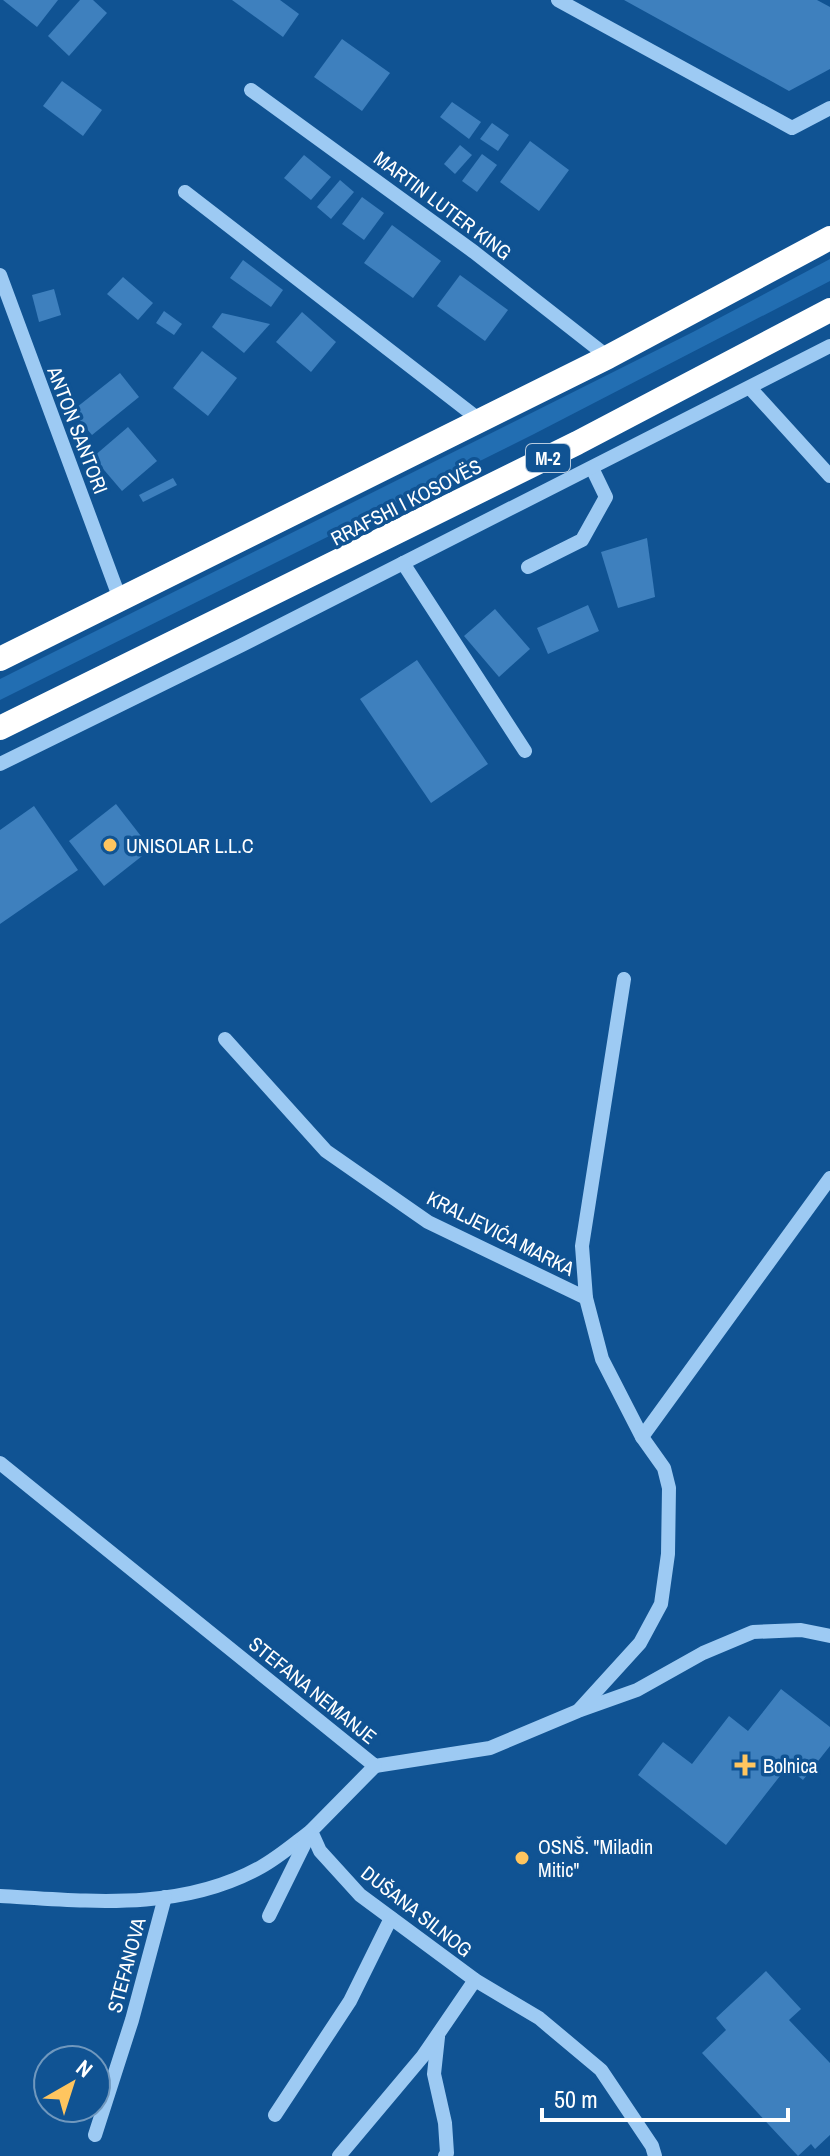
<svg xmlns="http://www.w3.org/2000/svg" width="830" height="2156" viewBox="0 0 830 2156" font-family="'Archivo Narrow',sans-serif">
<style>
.green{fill:#226eb2}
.building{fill:#3e80be}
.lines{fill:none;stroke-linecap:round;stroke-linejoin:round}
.minor{stroke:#9dcaf3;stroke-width:14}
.highway{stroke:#fff;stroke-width:24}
.poi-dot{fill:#ffc55f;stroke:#105393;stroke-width:3}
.labels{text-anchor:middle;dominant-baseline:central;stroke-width:7;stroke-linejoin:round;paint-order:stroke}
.shield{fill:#105393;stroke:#b7cbdf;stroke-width:2}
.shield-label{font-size:18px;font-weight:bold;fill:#fff}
.street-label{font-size:20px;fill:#fff;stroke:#105393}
.poi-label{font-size:20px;fill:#fff;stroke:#105393;text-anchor:start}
</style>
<rect width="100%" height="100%" fill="#105393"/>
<polygon class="green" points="830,259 830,281 534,434 0,700 0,679 693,332"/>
<g class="building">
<polygon points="3,0 58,0 37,27"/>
<polygon points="80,0 93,0 107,13 69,56 48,36"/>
<polygon points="232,0 280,0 299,14 283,37"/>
<polygon points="624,0 817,0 830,7 830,69 789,91"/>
<polygon points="342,39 390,73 362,111 314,77"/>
<polygon points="62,81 102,110 83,136 43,106"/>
<polygon points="452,102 481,122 469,139 440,117"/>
<polygon points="492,123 509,135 498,151 480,139"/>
<polygon points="530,141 569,170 539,211 500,182"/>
<polygon points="460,145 472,155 455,174 444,164"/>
<polygon points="482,154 497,165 477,192 462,181"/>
<polygon points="304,155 331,177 311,200 284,178"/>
<polygon points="340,180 354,192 331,219 317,207"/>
<polygon points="362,197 384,213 364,240 342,224"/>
<polygon points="392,225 441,261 413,298 364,263"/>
<polygon points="243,260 283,290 271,307 230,278"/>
<polygon points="460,275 508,310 485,341 437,306"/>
<polygon points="123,277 153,303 138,320 107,294"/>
<polygon points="54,289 61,315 39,322 32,295"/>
<polygon points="164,311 182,324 174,335 156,323"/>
<polygon points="302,312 336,342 311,372 276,342"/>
<polygon points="222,313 270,324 244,353 212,327"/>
<polygon points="202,351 237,378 208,416 173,388"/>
<polygon points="120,373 139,397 92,435 72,411"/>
<polygon points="128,427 157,461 122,491 93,457"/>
<polygon points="173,478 177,485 143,502 139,495"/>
<polygon points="647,538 655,597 618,608 601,552"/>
<polygon points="588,605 599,631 548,654 537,628"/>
<polygon points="495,609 530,649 499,677 464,636"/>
<polygon points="417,660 488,764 431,803 360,699"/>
<polygon points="116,804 151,849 104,886 69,841"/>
<polygon points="34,806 78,870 0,924 0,830"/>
<polygon points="781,1689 830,1727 830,1746 803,1780 787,1767 726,1845 638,1775 663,1742 692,1764 729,1716 748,1731"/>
<polygon points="766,1971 801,2009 789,2020 830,2063 830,2135 815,2149 811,2144 798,2156 702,2053 726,2030 716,2018"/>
</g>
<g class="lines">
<g class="minor">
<polyline points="558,0 792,128 830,108"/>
<polyline points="251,90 474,252 608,357"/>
<polyline points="185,192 481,421"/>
<polyline points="0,275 120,599"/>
<polyline points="750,388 830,476"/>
<polyline points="403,563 525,751"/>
<polyline points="528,567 582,540 606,497 592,468"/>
<polyline points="0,764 242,645 830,346"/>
<polyline points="225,1039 326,1151 428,1222 586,1298"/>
<polyline points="642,1437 830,1178"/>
<polyline points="0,1463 375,1766 490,1748 578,1711 637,1690 703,1653 753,1632 801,1630 830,1636"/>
<polyline points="579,1710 640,1643 661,1604 668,1554 669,1488 664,1468 642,1437 602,1359 586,1298 582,1246 624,979"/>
<polyline points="375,1766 311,1831 320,1851 360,1895 475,1980 539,2018 601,2070 652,2146 655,2156"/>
<path d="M 0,1896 C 88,1901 181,1912 261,1867 C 279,1857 295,1843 311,1831"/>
<polyline points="269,1916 309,1835"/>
<polyline points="438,2037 434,2074 445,2123 447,2153 445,2156"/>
<polyline points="275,2115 350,2001 391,1918"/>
<polyline points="95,2135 132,2020 165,1897"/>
<polyline points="339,2156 423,2056 475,1980"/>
</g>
<g class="highway">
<polyline points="0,659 608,357 830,238"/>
<polyline points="0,728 577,443 830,310"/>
</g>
</g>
<g class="poi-dot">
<circle cx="110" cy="845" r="8"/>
<path d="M741 1753h8v8h8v8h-8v8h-8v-8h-8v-8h8z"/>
<circle cx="522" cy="1858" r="8"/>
</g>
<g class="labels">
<rect class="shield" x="526" y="444" width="44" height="28" rx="6"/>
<g class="shield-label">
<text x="548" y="458">M-2</text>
</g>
<g class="street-label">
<text transform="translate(443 205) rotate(37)">MARTIN LUTER KING</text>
<text transform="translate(78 430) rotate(69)">ANTON SANTORI</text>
<text transform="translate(406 502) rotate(-27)">RRAFSHI I KOSOVËS</text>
<text transform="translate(501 1233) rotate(27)">KRALJEVIĆA MARKA</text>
<text transform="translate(313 1690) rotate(39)">STEFANA NEMANJE</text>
<text transform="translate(417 1911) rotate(38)">DUŠANA SILNOG</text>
<text transform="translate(126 1965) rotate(-75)">STEFANOVA</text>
</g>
<g class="poi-label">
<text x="126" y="845">UNISOLAR L.L.C</text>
<text x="763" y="1765">Bolnica</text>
<text x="538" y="1846">OSNŠ. "Miladin<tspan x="538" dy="23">Mitic"</tspan></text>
</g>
</g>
<g transform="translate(72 2084) rotate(39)"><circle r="38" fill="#105393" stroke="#7098be" stroke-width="2"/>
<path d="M0-6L14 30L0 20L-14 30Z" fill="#ffc55f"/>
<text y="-12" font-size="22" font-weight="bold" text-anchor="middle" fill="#ffffff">N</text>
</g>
<path d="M542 2108v12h246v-12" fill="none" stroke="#ffffff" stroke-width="4"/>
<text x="554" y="2108" font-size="24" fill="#ffffff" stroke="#105393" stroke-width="6" paint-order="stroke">50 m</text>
</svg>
